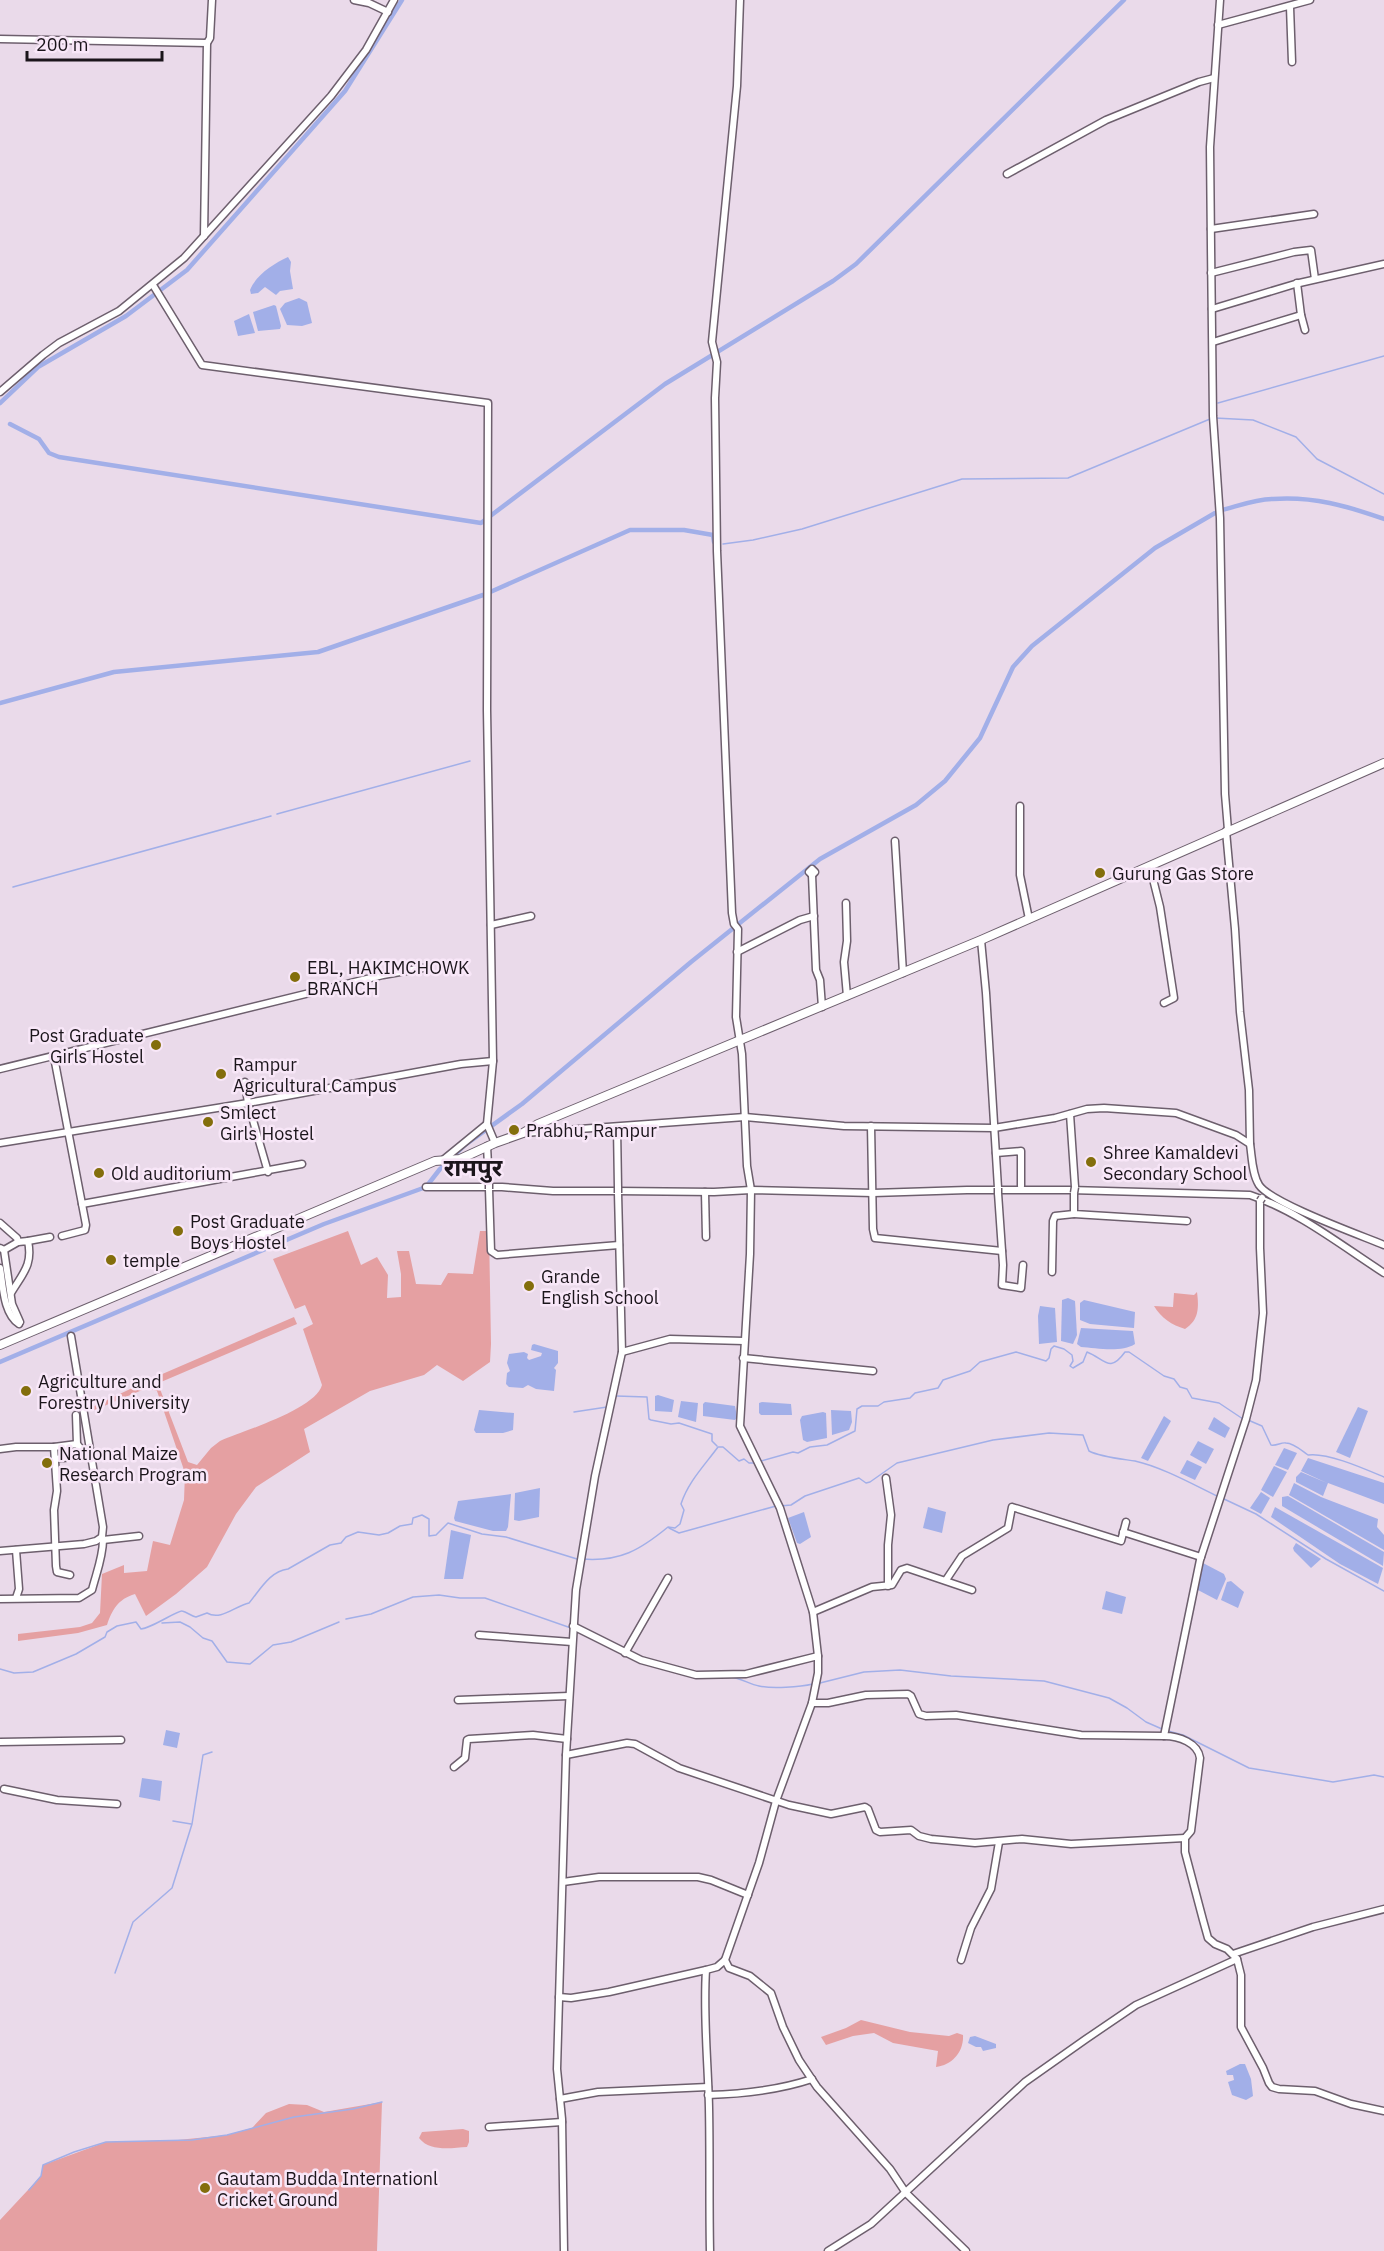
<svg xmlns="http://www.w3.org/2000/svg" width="1384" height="2251" viewBox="0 0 1384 2251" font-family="'IBM Plex Sans','Noto Sans Devanagari',sans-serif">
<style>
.green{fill:#e5a0a2}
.water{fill:#a2afe8}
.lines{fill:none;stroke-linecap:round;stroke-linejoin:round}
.stream{stroke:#a2afe8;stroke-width:1.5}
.canal{stroke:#a2afe8;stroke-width:4.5}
.minor-casing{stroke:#6d5f6d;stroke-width:9}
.major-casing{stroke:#6d5f6d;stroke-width:10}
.minor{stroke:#fff;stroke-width:6}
.major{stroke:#fff;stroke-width:8}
.minor-bridge-casing{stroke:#6d5f6d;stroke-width:9;stroke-linecap:butt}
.minor-bridge{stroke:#fff;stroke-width:6}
.poi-dot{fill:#836e0c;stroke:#f8e7f8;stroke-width:2}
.labels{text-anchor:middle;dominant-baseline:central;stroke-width:5;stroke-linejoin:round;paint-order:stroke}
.poi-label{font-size:18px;fill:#1b151b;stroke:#f8e7f8;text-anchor:start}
.district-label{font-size:24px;font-weight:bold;fill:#1b151b;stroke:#f8e7f8}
</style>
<rect width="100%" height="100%" fill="#eadaea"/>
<g class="green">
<path d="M 348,1231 L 361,1265 L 377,1257 L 388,1275 L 387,1298 L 401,1297 L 401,1274 L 397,1251 L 409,1251 L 416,1284 L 441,1285 L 448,1273 L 473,1274 L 480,1231 L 489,1231 L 491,1344 L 490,1362 L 463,1381 L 437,1365 L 424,1375 L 370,1391 L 304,1429 L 310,1452 L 256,1487 L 236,1514 L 207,1567 L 176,1594 L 146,1616 L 135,1594 C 118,1599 112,1610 107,1625 L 78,1633 L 18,1641 L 18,1634 L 80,1627 L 92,1623 L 100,1613 L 102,1574 L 124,1565 L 124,1573 L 147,1571 L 153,1541 L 170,1545 L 184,1500 L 185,1473 L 157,1391 L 147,1388 L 92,1411 L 92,1407 L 160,1375 L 294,1317 L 297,1324 L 161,1382 L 160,1389 L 188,1462 L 197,1465 L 211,1448 L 220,1441 C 243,1431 316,1409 322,1385 L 303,1329 L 313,1324 L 305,1305 L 295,1309 L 273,1259 Z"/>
<path d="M 1197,1292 C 1199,1308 1199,1320 1185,1329 C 1172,1325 1161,1318 1154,1306 L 1173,1307 L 1174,1293 L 1194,1295 Z"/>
<path d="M 861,2020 L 910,2032 L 949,2036 L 957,2033 L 963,2035 C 964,2052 952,2065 936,2067 L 938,2051 L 893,2043 L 874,2033 L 853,2036 L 826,2045 L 821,2037 L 846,2028 Z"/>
<polygon points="382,2102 377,2251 0,2251 0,2220 41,2176 43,2165 106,2142 178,2140 227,2135 252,2128 266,2113 289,2104 307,2105 324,2112"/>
<path d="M 463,2129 L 469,2131 L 469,2142 L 467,2147 C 451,2148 430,2152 419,2138 L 422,2132 Z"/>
</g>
<g class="water">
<path d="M 288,257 L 291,262 L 290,271 L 293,289 L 280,291 L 276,295 L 265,287 L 258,293 L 251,294 L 250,290 C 256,275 273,264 288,257 Z"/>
<polygon points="299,298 307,302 312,323 302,326 287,325 280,309 285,303"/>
<polygon points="274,305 276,306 281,326 280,329 258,331 253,312"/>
<polygon points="249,314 255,333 238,336 234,321"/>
<polygon points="1068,1298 1075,1301 1077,1335 1073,1344 1061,1341 1062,1300"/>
<polygon points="1084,1300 1135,1312 1134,1328 1090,1324 1080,1320 1080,1303"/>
<polygon points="1040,1306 1055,1308 1057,1342 1039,1344 1038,1316"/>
<path d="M 1081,1328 L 1133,1331 L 1135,1344 C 1121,1353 1096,1348 1081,1347 L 1077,1344 Z"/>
<polygon points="534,1344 558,1351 558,1363 554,1368 556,1370 554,1391 536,1389 528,1385 523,1388 509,1387 506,1384 507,1373 510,1371 507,1363 509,1354 524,1352 528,1354 527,1358 529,1360 541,1356 542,1353 531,1350 532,1345"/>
<polygon points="658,1395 674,1400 672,1412 655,1411 655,1396"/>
<polygon points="681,1401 698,1403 696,1422 678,1417"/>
<polygon points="705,1402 735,1406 737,1417 735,1420 703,1416 703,1404"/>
<polygon points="762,1402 791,1404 792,1415 761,1415 759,1413 759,1403"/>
<polygon points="1358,1407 1368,1411 1350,1458 1336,1452"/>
<polygon points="479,1410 514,1413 513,1430 503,1433 476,1433 474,1430"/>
<polygon points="831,1410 851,1411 852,1422 849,1430 832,1435"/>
<polygon points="823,1412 826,1413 827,1438 807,1442 803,1440 800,1420 802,1416"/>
<polygon points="1164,1416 1171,1421 1148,1461 1141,1458"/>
<polygon points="1214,1417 1230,1428 1225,1438 1208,1429"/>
<polygon points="1198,1441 1214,1449 1206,1464 1190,1455"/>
<polygon points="1284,1448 1297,1453 1288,1470 1275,1465"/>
<polygon points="1308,1458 1384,1483 1384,1504 1328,1483 1323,1496 1296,1482 1296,1477 1301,1472 1327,1483 1301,1471"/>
<polygon points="1187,1460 1202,1467 1195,1480 1180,1473"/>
<polygon points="1274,1466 1287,1472 1273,1497 1261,1490"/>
<polygon points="1294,1483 1321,1497 1378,1519 1377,1527 1384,1535 1384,1550 1289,1495"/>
<polygon points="540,1488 539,1517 519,1521 514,1520 515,1493"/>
<polygon points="1261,1492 1270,1498 1261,1514 1250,1508"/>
<polygon points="511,1494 508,1527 506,1531 493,1531 455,1521 454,1518 458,1501"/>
<polygon points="1288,1496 1384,1552 1383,1566 1282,1506 1282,1497"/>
<polygon points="928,1507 946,1512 942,1533 923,1528"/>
<polygon points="1275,1507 1383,1568 1378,1584 1340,1564 1271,1517"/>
<polygon points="804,1512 811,1537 800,1544 797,1543 788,1518"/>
<polygon points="451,1530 471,1535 463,1579 444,1579"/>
<polygon points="1296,1543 1321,1559 1311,1568 1294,1551 1293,1548"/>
<polygon points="1203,1563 1224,1574 1226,1579 1217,1600 1196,1589"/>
<polygon points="1231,1581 1244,1592 1238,1608 1221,1600 1227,1582"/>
<polygon points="1106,1591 1126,1597 1122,1614 1102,1609"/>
<polygon points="166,1730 180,1733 177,1748 163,1745"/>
<polygon points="142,1778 162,1781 160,1801 139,1797"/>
<polygon points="975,2036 996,2044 996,2048 983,2051 981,2047 976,2047 968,2043 970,2037"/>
<polygon points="1240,2064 1245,2064 1251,2079 1253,2096 1246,2100 1232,2095 1228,2082 1234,2080 1233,2075 1227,2075 1226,2071"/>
</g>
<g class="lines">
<g class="stream">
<polyline points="1218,403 1384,356"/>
<polyline points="1215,418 1253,420 1296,437 1317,459 1384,494"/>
<polyline points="723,544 753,540 802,529 962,479 1068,478 1210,419"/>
<polyline points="277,814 470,761"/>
<polyline points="13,887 271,816"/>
<polyline points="616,1396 647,1397 649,1419 651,1420 671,1424 679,1423 712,1434 712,1441 717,1446"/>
<polyline points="574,1412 607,1407"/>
<path d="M 1248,1420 L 1262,1426 L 1271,1445 C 1277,1446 1281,1442 1286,1443 C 1294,1443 1302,1451 1308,1455 C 1327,1452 1365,1469 1384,1477"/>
<path d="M 761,1461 L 793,1452 L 798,1453 L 810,1447 L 827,1445 L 855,1431 L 857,1409 L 862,1406 L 878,1406 L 884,1402 L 910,1398 L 915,1393 L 938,1388 L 943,1380 L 970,1371 L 980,1362 L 1016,1352 L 1046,1361 L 1049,1358 L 1051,1349 L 1054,1346 L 1064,1349 L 1072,1355 L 1073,1361 L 1070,1366 L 1073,1368 L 1083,1362 L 1087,1352 C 1105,1359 1109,1374 1125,1352 L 1129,1352 L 1164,1376 L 1174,1379 L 1180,1387 L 1187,1389 L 1192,1398 L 1219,1403 L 1243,1419"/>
<polyline points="1224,1499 1256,1514 1326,1559 1384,1591"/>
<path d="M 780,1506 L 791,1505 L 805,1496 L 859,1478 L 866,1483 L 870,1482 L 897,1463 L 993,1440 L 1049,1433 L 1083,1435 L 1089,1451 C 1100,1457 1122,1459 1135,1461 C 1162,1467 1194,1485 1219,1497"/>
<polyline points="669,1528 679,1533 776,1506"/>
<path d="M 582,1559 C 620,1562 640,1550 668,1527 L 675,1528 L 680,1524 L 684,1510 L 681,1504 C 688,1482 704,1466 718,1447 L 723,1447 L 739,1461 L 744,1459 L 749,1463 L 755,1463"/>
<polyline points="346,1619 371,1614 413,1597 439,1595 460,1598 485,1598 571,1628"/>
<polyline points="162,1623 180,1622 190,1627 203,1638 212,1641 227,1662 250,1664 273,1645 291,1642 339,1622"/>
<polyline points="580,1633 605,1645"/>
<path d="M 0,1669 L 14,1673 L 33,1672 L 76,1654 L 105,1637 L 107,1632 L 117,1626 L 136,1622 L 141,1629 C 152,1628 178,1610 182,1611 C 187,1612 191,1616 196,1617 L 207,1613 C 221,1621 235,1606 249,1603 C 260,1590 270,1571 288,1569 L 330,1545 L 341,1543 L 346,1537 L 358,1532 L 379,1535 L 388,1533 L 400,1526 L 412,1524 L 413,1518 L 422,1515 L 429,1519 L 429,1536 L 436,1535 L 448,1523 L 482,1534 L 506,1537 L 577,1559"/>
<path d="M 730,1677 C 741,1678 749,1684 759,1686 C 772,1689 800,1687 813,1684"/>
<polyline points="820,1683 864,1672 900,1670 951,1676 1044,1681 1109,1698 1127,1708 1146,1722 1162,1729"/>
<polyline points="1168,1731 1183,1735 1249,1768 1333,1782 1374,1775 1384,1777"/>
<polyline points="173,1821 191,1824"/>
<polyline points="115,1973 133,1922 172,1888 192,1824 203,1755 212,1752"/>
<polyline points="29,2190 41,2176 43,2165 74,2152 106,2142 192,2140 227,2135 294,2117 353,2109 382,2102"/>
</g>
<g class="canal">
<polyline points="0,403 38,367 126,316 187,270 345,91 402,0"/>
<polyline points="10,424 39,439 49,453 59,457 481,523 665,384 833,281 856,264 1124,0"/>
<path d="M 1222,510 C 1238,506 1256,499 1273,499 C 1313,496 1347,506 1384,519"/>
<polyline points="488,593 630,530 684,530 713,535 714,542"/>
<polyline points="0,703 114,672 318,652 483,595"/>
<polyline points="0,1362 324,1224 426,1187 440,1169 465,1145 522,1104 691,962 820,859 916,805 945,781 980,738 1013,667 1032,646 1155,548 1215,513"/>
</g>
<g class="minor-casing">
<g id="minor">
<polyline points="354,0 369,3 388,12"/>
<polyline points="740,0 737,86 712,342 717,362 715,398 717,551 732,913 734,924 738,929 736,1017 742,1054 747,1166 751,1190 750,1254 740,1426 780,1508 813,1612 818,1656 818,1673 812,1703 776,1801 759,1863 725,1960 729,1968 750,1976 771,1993 783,2027 799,2060 817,2087 890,2169 906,2193 966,2251"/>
<polyline points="1220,0 1210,147 1211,247 1213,416 1220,518 1225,794 1228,830"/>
<polyline points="1290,7 1292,62"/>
<polyline points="1218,25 1310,0"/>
<polyline points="0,39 207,43"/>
<polyline points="1007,174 1106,120 1199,82 1214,78"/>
<polyline points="1211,229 1314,214"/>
<polyline points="204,236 207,43 210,38 212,0"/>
<polyline points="1211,273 1294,252 1311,250 1315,279"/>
<polyline points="1297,283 1301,315"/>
<polyline points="153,285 202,365 488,403 487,710 493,1061 487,1124 495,1143"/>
<polyline points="1212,309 1295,284 1384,264"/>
<polyline points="1213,342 1301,315 1305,330"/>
<polyline points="0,392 43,355 59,343 119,311 184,258 331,96 366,50 394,0"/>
<polyline points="1020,806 1020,875 1029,919"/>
<polyline points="1226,831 1235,929 1240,1012 1249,1090 1250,1144"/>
<polyline points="895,841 903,973"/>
<polyline points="1150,867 1160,907 1174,998 1164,1003"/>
<polygon points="812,869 815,872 812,875 809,872"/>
<polyline points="812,875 816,970 820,980 822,1007"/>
<polyline points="846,903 847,941 844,962 847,996"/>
<polyline points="491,925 531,916"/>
<polyline points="981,940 986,993 998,1188"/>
<polyline points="737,952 800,920 814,916"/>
<polyline points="54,1057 86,1225 85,1230 62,1236"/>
<polyline points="0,1069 383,975 423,968"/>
<polyline points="245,1082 248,1103 268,1172"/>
<polyline points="1070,1114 1075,1187"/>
<polyline points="871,1126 873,1229 875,1238 1002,1251"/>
<polyline points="617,1127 618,1188"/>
<path d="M 524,1133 L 745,1117 L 844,1126 L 994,1128 L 1055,1118 L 1087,1109 L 1104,1108 L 1176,1113 L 1236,1135 L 1250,1144 C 1252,1157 1252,1174 1259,1185 C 1271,1203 1360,1235 1384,1245"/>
<polyline points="0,1143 248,1103 461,1064 493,1061"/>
<polyline points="487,1146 489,1184"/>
<polyline points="996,1153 1021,1151 1021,1186"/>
<polyline points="443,1160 487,1124"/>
<path d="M 426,1187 L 502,1187 L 553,1191 L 616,1191 L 714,1192 L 751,1190 L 873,1193 L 967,1190 L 1070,1190 L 1250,1195 C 1298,1211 1342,1246 1384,1273"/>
<polyline points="489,1189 491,1251 497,1255 619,1245"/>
<polyline points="705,1192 706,1237"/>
<polyline points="998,1193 1003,1265 1002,1285 1021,1288 1023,1265"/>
<polyline points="1074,1193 1074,1214 1187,1221"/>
<path d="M 1260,1201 L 1260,1248 L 1263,1313 L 1256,1380 L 1246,1419 L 1200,1560 L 1164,1736 C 1179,1736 1198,1743 1200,1758 L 1191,1831 L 1185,1838 L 1185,1852 L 1203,1920 L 1208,1938 L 1215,1944 L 1227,1949 L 1237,1959 L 1241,1975 L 1241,2027 L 1263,2068 L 1269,2083 L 1272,2087 L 1279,2089 L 1315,2091 L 1351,2104 L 1384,2111"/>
<polyline points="82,1204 302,1164"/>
<polyline points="0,1223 17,1238 18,1242"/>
<polyline points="28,1241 50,1237"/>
<polyline points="0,1248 4,1250 12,1304 20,1322"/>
<path d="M 4,1250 L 18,1242 L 28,1241 C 33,1265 23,1273 11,1293"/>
<path d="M 0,1268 C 3,1284 3,1314 19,1324"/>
<polyline points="1052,1272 1053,1221 1055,1216 1074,1214"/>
<polyline points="622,1352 670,1339 744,1341"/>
<polyline points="743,1358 873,1371"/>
<polyline points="76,1415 77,1444 86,1455"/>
<polyline points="54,1447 77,1444"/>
<polyline points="0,1449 16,1447 54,1447 57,1491 54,1510 56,1566 57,1572 70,1575"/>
<polyline points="55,1459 87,1455"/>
<polyline points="886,1478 891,1515 888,1545 888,1586"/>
<polyline points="1123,1532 1201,1557"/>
<polyline points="102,1537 103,1540 139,1536"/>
<polyline points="16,1550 19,1589 16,1598"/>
<polyline points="0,1551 84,1544 96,1541 102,1537 103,1527 71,1336"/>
<polyline points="946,1580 962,1556 1008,1528 1012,1507 1121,1541 1126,1522"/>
<path d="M 0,1599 L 79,1598 L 92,1590 C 96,1574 103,1557 103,1540"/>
<polyline points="813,1612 872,1587 892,1585 901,1570 907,1568 972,1590"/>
<polyline points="573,1626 641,1660 696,1675 746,1674 818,1656"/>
<polyline points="479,1635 572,1642"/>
<polyline points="625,1653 668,1578"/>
<polyline points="458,1700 569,1696"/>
<polyline points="812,1703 828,1703 866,1695 908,1694 911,1696 919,1714 926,1716 956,1715 1081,1735 1164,1736"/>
<polyline points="0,1742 121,1740"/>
<polyline points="566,1755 627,1743 635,1744 679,1768 789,1805 831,1814 865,1807 868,1809 876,1830 880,1832 911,1830 919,1836 931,1839 975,1843 1022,1839 1071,1844 1185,1838"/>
<polyline points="454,1767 465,1758 467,1740 469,1739 533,1735 567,1739"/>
<polyline points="4,1789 57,1800 117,1804"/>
<polyline points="563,1882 599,1877 698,1877 711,1880 748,1895"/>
<polyline points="1233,1954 1313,1927 1384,1909"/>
<polyline points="961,1960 971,1928 991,1889 999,1842"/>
<polyline points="559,1997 571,1998 609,1992 706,1970"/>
<path d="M 708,2095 C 743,2094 779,2090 812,2079"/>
<polyline points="560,2099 598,2092 708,2087"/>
<polyline points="489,2127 562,2122"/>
<polyline points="564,2251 562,2119 557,2069 566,1755 576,1590 595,1476 622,1352 618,1193"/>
<path d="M 710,2251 C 709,2203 710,2156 709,2108 C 708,2061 703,2016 706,1970 L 717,1967 L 725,1960"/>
<polyline points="828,2251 871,2224 1025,2082 1086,2039 1136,2005 1237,1959"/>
</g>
</g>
<g class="major-casing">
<polyline id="major" points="0,1345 435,1161 460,1159 495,1143 523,1133 538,1124 981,940 1384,763"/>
</g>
<use href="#minor" class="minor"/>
<use href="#major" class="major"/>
<g class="minor-bridge-casing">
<g id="minor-bridge">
<polyline points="489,1184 489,1189"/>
<polyline points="618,1188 618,1193"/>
<polyline points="998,1188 998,1193"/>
<polyline points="1074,1193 1075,1187"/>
<polyline points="1260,1201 1262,1198"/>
</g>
</g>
<use href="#minor-bridge" class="minor-bridge"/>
</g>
<g class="poi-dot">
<circle cx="1100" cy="873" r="6"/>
<circle cx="295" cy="977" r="6"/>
<circle cx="156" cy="1045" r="6"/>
<circle cx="221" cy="1074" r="6"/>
<circle cx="208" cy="1122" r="6"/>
<circle cx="514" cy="1130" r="6"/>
<circle cx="1091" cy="1162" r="6"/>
<circle cx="99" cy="1173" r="6"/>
<circle cx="178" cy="1231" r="6"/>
<circle cx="111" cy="1260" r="6"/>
<circle cx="529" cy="1286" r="6"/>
<circle cx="26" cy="1391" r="6"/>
<circle cx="47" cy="1463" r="6"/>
<circle cx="205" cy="2188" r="6"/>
</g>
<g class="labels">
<g class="poi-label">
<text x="1112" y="873">Gurung Gas Store</text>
<text x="307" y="967">EBL, HAKIMCHOWK<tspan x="307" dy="21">BRANCH</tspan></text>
<text x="144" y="1035" text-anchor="end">Post Graduate<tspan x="144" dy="21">Girls Hostel</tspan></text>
<text x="233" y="1064">Rampur<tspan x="233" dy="21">Agricultural Campus</tspan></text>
<text x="220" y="1112">Smlect<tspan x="220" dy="21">Girls Hostel</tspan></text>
<text x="526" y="1130">Prabhu, Rampur</text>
<text x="1103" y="1152">Shree Kamaldevi<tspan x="1103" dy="21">Secondary School</tspan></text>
<text x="111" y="1173">Old auditorium</text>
<text x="190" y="1221">Post Graduate<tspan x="190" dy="21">Boys Hostel</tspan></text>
<text x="123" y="1260">temple</text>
<text x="541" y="1276">Grande<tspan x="541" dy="21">English School</tspan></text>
<text x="38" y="1381">Agriculture and<tspan x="38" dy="21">Forestry University</tspan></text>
<text x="59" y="1453">National Maize<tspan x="59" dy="21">Research Program</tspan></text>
<text x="217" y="2178">Gautam Budda Internationl<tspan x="217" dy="21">Cricket Ground</tspan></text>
</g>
<g class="district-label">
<text x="473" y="1167">रामपुर</text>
</g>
</g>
<path d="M27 51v9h135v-9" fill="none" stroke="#1b151b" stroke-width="3"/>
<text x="36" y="51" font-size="18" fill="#1b151b" stroke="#f8e7f8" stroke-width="4.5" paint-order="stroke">200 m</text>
</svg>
